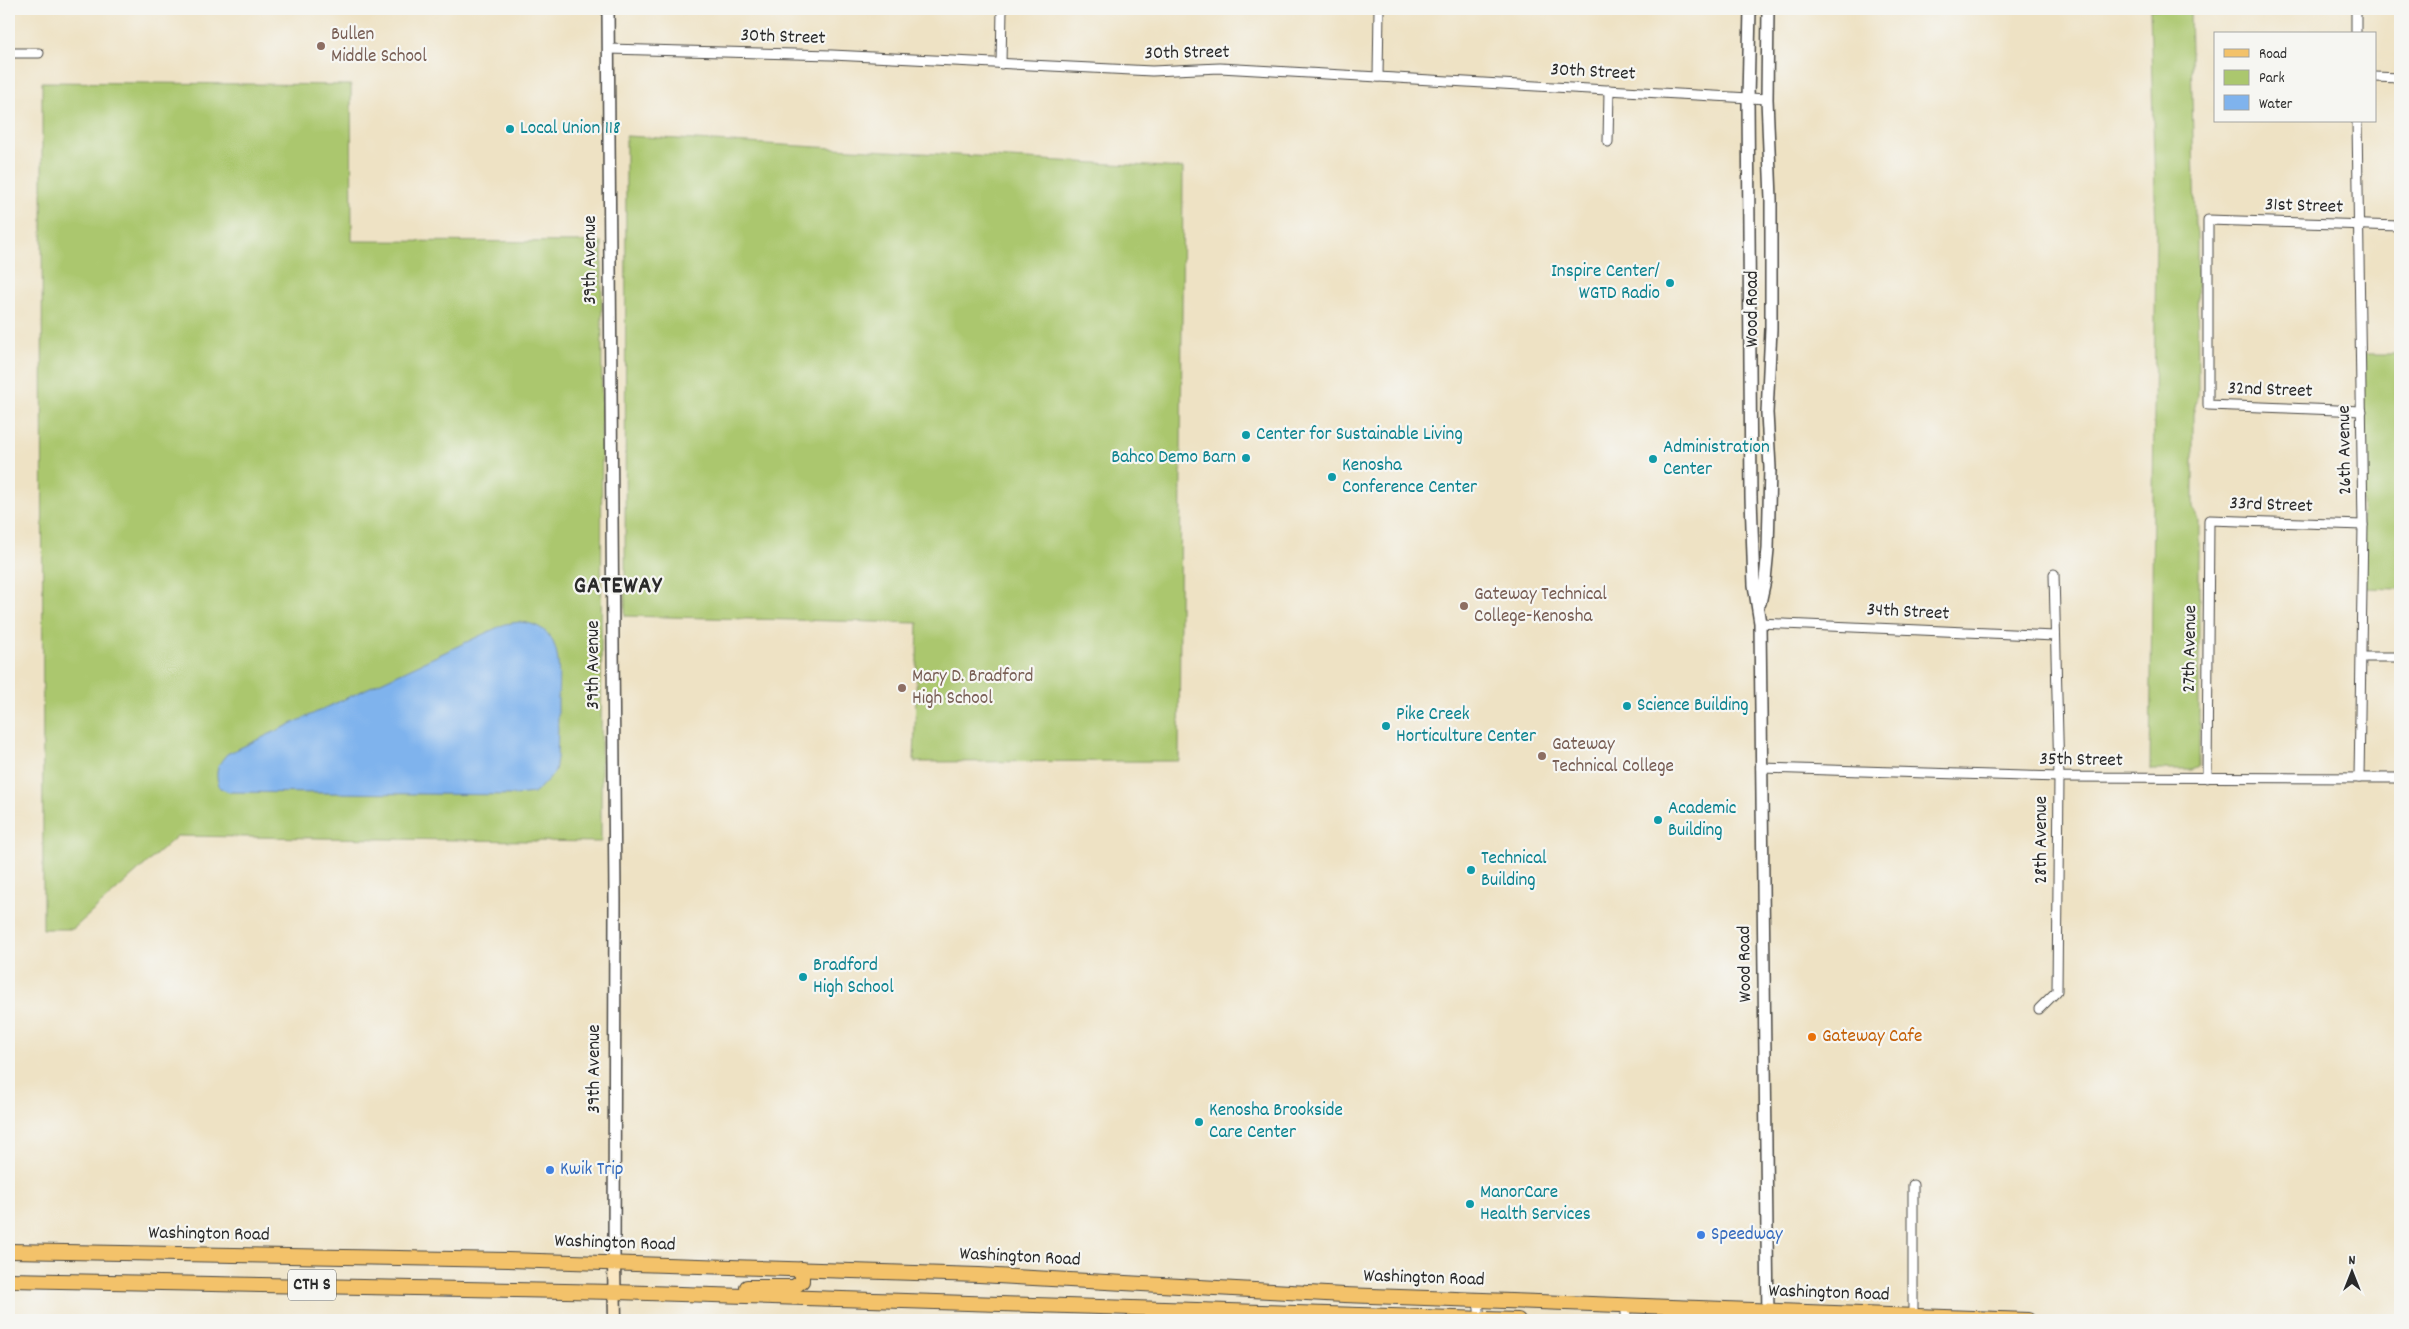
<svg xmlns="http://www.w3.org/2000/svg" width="2409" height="1329" viewBox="0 0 2409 1329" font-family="Dekko,sans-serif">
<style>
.green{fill:#abc76e;stroke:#6b794c}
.water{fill:#7fb3ed;stroke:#556f8c}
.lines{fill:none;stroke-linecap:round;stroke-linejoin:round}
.minor-casing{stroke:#484642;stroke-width:11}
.tertiary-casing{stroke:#484642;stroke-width:14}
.secondary-casing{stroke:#484642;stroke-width:15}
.primary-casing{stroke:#484642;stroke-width:16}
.minor{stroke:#fff;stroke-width:9}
.tertiary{stroke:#fff;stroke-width:11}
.secondary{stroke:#fae7c3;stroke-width:12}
.primary{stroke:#f3c26a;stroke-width:14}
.education-dot{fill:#8d6e63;stroke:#f6f6f2;stroke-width:2}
.culture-dot{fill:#0f9aa8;stroke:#f6f6f2;stroke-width:2}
.food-dot{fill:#e8710a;stroke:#f6f6f2;stroke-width:2}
.shop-dot{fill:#3f7fe0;stroke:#f6f6f2;stroke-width:2}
.labels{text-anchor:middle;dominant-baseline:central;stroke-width:4.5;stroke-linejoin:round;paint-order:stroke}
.shield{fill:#f6f6f2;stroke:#686867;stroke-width:1}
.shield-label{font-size:18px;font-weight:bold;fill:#2b2b2b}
.education-label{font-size:19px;fill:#785e54;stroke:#f6f6f2;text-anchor:start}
.street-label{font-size:19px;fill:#2b2b2b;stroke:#f6f6f2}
.culture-label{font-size:19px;fill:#0d838f;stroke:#f6f6f2;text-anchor:start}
.food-label{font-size:19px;fill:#c56008;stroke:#f6f6f2;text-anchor:start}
.shop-label{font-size:19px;fill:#366cbe;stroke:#f6f6f2;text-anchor:start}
.district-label{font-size:24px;font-weight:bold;letter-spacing:1px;fill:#2b2b2b;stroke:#f6f6f2}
</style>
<rect width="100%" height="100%" fill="#f6f6f2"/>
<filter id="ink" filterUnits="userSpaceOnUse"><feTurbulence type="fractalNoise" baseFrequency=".02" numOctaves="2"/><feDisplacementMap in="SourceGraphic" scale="10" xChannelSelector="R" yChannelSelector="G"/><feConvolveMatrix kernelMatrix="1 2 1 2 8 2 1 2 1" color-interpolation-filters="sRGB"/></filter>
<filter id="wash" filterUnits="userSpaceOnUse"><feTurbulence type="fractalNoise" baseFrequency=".0096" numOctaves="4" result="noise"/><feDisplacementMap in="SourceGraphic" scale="20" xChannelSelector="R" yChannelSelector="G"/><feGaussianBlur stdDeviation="1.12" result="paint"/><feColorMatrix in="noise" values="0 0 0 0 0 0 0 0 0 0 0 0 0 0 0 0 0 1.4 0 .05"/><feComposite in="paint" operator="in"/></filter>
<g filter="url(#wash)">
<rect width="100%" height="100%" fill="#eee2c4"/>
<g class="green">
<polygon points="2150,9 2190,9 2195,224 2197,234 2198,395 2193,414 2193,508 2199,521 2199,767 2192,770 2150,770 2156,232"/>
<polygon points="42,82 351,85 352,241 602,242 601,842 177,836 73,929 43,929"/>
<polygon points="626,136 1183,168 1179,761 914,762 918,623 625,616"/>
<polygon points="2361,354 2400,354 2400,589 2363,588"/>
</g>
<path class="water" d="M 519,622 C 564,625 559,666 558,700 C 558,719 558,739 557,758 L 555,772 L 535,793 L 516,795 L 229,792 L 220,788 C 214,773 217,765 227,754 L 505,624 Z"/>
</g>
<g filter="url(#ink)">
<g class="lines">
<g class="minor-casing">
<g id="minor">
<polyline points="2356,34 2356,9"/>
<polyline points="608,49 832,55 1152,71 1220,68 1767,99"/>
<polyline points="9,53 39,53"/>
<polyline points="1001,64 1002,9"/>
<polyline points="1378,77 1379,9"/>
<polyline points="2375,77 2400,78"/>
<polyline points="2357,121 2363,525 2359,778"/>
<polyline points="1608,142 1609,90"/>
<polyline points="2362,411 2208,405 2208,220 2400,226"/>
<polyline points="1760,623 2055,636"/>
<polyline points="2362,657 2400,657"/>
<polyline points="1761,768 2059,777 2400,778"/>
<polyline points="2207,778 2209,520 2363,525"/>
<polyline points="2039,1009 2057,991 2059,777 2054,574"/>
<polyline points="1913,1185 1913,1319"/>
<polyline points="1478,1299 1480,1320"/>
<polyline points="1626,1305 1626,1320"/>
</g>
</g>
<g class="tertiary-casing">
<g id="tertiary">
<polyline points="608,9 615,900 614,1263"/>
<polyline points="1750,9 1748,98 1751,497 1754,585 1760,623 1768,1320"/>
<polyline points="1760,603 1765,580 1768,549 1770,468 1767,413 1771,329 1771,199 1767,99 1768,9"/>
</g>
</g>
<g class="secondary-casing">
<polyline id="secondary" points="614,1263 615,1320"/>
</g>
<g class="primary-casing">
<g id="primary">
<polyline points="9,1251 508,1260 979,1275 1344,1295 2028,1320"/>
<polyline points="9,1280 615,1292 1518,1320"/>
<polyline points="747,1287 794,1287 802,1281 802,1269"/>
</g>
</g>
<use href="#minor" class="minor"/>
<use href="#tertiary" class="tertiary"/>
<use href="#secondary" class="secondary"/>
<use href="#primary" class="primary"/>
</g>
</g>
<g class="education-dot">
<circle cx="321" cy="46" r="5"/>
<circle cx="1464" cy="606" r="5"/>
<circle cx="902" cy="688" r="5"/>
<circle cx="1542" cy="756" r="5"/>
</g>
<g class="culture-dot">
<circle cx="510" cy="129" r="5"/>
<circle cx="1670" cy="283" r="5"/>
<circle cx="1246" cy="435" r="5"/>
<circle cx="1246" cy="458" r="5"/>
<circle cx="1653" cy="459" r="5"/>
<circle cx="1332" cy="477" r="5"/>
<circle cx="1627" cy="706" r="5"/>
<circle cx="1386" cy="726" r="5"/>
<circle cx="1658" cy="820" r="5"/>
<circle cx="1471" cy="870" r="5"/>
<circle cx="803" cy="977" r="5"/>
<circle cx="1199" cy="1122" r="5"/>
<circle cx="1470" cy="1204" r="5"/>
</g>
<circle class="food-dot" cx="1812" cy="1037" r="5"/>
<g class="shop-dot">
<circle cx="550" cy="1170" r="5"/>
<circle cx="1701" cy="1235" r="5"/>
</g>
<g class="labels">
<rect class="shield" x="288" y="1269.5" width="48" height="31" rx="4"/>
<g class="shield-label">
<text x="312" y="1285">CTH S</text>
</g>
<g class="education-label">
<text x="331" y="35">Bullen<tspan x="331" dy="22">Middle School</tspan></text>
<text x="1474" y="595">Gateway Technical<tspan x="1474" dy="22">College-Kenosha</tspan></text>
<text x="912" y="677">Mary D. Bradford<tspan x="912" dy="22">High School</tspan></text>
<text x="1552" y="745">Gateway<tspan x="1552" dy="22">Technical College</tspan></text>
</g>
<g class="street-label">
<text transform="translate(783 38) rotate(2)">30th Street</text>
<text transform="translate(1187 54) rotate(-1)">30th Street</text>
<text transform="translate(1593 73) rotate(3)">30th Street</text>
<text transform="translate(2304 207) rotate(2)">31st Street</text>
<text transform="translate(591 260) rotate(-90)">39th Avenue</text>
<text transform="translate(1753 309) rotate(-90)">Wood Road</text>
<text transform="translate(2270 391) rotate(2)">32nd Street</text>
<text transform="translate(2346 450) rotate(-91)">26th Avenue</text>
<text transform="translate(2271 506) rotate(2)">33rd Street</text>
<text transform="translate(1908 613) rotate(3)">34th Street</text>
<text transform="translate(2191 649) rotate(-89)">27th Avenue</text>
<text transform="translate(594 665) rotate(-90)">39th Avenue</text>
<text transform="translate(2081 761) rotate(1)">35th Street</text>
<text transform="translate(2042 840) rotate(-90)">28th Avenue</text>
<text transform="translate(1746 964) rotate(-91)">Wood Road</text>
<text transform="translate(595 1069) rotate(-90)">39th Avenue</text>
<text transform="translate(209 1235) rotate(1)">Washington Road</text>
<text transform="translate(615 1244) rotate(2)">Washington Road</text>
<text transform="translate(1020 1258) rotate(3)">Washington Road</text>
<text transform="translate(1424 1279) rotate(2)">Washington Road</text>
<text transform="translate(1829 1294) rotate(2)">Washington Road</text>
</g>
<g class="culture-label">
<text x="520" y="129">Local Union 118</text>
<text x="1660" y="272" text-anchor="end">Inspire Center/<tspan x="1660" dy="22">WGTD Radio</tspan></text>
<text x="1256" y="435">Center for Sustainable Living</text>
<text x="1663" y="448">Administration<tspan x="1663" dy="22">Center</tspan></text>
<text x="1236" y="458" text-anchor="end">Bahco Demo Barn</text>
<text x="1342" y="466">Kenosha<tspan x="1342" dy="22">Conference Center</tspan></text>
<text x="1637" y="706">Science Building</text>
<text x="1396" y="715">Pike Creek<tspan x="1396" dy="22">Horticulture Center</tspan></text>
<text x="1668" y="809">Academic<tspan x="1668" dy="22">Building</tspan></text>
<text x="1481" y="859">Technical<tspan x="1481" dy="22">Building</tspan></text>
<text x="813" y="966">Bradford<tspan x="813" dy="22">High School</tspan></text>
<text x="1209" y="1111">Kenosha Brookside<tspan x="1209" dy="22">Care Center</tspan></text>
<text x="1480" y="1193">ManorCare<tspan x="1480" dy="22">Health Services</tspan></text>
</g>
<g class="food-label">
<text x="1822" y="1037">Gateway Cafe</text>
</g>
<g class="shop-label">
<text x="560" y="1170">Kwik Trip</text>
<text x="1711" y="1235">Speedway</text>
</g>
<g class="district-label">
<text x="618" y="587">GATEWAY</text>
</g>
</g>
<rect width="2409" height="1329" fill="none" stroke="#f6f6f2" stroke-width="30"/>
<rect x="2214" y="32" width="162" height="90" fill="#f6f6f2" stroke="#a5a5a2"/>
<rect x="2224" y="49" width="25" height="8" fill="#f3c26a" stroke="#a5a5a2"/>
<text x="2259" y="58" font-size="15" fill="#2b2b2b">Road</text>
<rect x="2224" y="70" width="25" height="15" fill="#abc76e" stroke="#a5a5a2"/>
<text x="2259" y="82" font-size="15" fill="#2b2b2b">Park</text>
<rect x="2224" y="95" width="25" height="15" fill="#7fb3ed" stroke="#a5a5a2"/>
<text x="2259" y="108" font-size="15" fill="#2b2b2b">Water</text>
<g transform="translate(2352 1272)" stroke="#f6f6f2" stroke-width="4" paint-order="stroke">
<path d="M0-4L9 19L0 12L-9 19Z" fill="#2b2b2b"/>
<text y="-8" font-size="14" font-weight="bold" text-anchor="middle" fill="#2b2b2b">N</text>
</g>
</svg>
